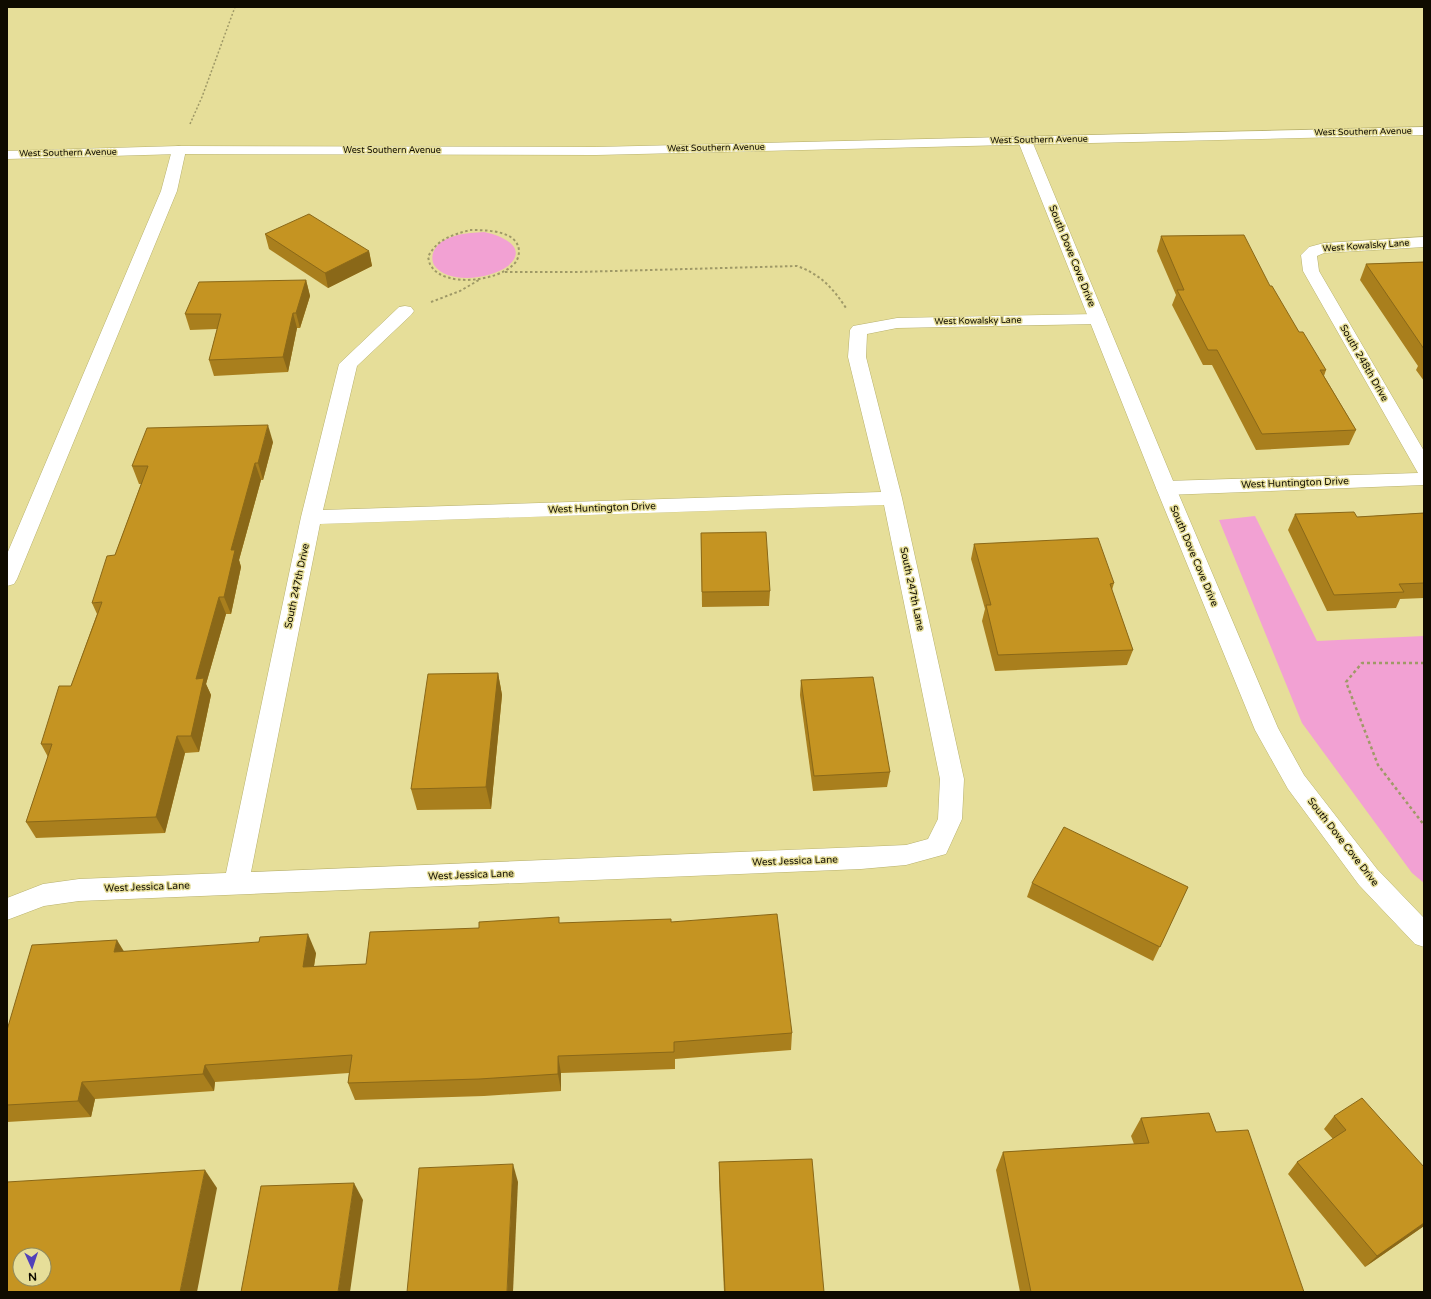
<svg xmlns="http://www.w3.org/2000/svg" width="1431" height="1299" viewBox="0 0 1431 1299" font-family="'Varela Round',sans-serif">
<style>
.green{fill:#f2a1d3}
.lines{fill:none;stroke-linecap:round;stroke-linejoin:round}
.service-casing{stroke:#b8b16d;stroke-width:1}
.minor-casing{stroke:#b8b16d;stroke-width:1}
.tertiary-casing{stroke:#b8b16d;stroke-width:1}
.secondary-casing{stroke:#b8b16d;stroke-width:1}
.path-far2{stroke:#9f9967;stroke-width:1.5;stroke-dasharray:2 2;stroke-linecap:butt}
.path-far1{stroke:#9f9967;stroke-width:2;stroke-dasharray:2.5 2.5;stroke-linecap:butt}
.path{stroke:#9f9967;stroke-width:2.5;stroke-dasharray:3 3;stroke-linecap:butt}
.service{fill:#fff;fill-rule:evenodd}
.minor{fill:#fff;fill-rule:evenodd}
.tertiary{fill:#fff;fill-rule:evenodd}
.secondary{fill:#fff;fill-rule:evenodd}
.wall{fill:#a97f1d}
.shaded-wall{fill:#8a6818}
.building{fill:#c59422;stroke:#8a6818;fill-rule:evenodd}
.labels{text-anchor:middle;dominant-baseline:central;stroke-width:3;stroke-linejoin:round;paint-order:stroke}
.far-street-label{font-size:9px;fill:#0f0b00;stroke:#e6de99}
.street-label{font-size:10px;fill:#0f0b00;stroke:#e6de99}
</style>
<rect width="100%" height="100%" fill="#e6de99"/>
<g class="green">
<path d="M 484,232 C 500,235 530,247 508,266 C 491,279 448,285 434,265 C 432,261 432,257 433,253 C 440,234 468,233 484,232 Z"/>
<polygon points="1255,516 1317,641 1424,636 1424,883 1412,873 1302,723 1219,520"/>
</g>
<g class="lines">
<g class="service-casing">
<polygon id="service" points="179,146 184,147 186,150 177,191 17,579 14,584 7,586 7,554 161,191 172,150 174,147"/>
</g>
<g class="minor-casing">
<g id="minor">
<polygon points="1424,237 1424,247 1324,253 1317,256 1319,271 1424,451 1424,485 1166,495 1159,493 1156,488 1159,483 1166,481 1418,473 1303,271 1301,255 1309,247 1324,243"/>
<path d="M 405,306 L 411,307 L 414,311 L 411,315 L 357,366 L 323,510 L 881,492 L 848,357 L 850,330 L 853,326 L 897,318 L 1097,314 L 1103,315 L 1106,319 L 1103,323 L 1097,324 L 897,328 L 867,334 L 866,357 L 902,498 L 964,779 L 962,819 L 946,854 L 906,865 L 861,869 L 79,901 L 44,906 L 7,920 L 7,898 L 43,884 L 79,879 L 226,873 L 301,517 L 339,364 L 399,307 ZM 884,505 L 940,779 L 938,819 L 928,839 L 906,845 L 861,847 L 251,872 L 320,524 Z"/>
</g>
</g>
<g class="tertiary-casing">
<polygon id="tertiary" points="1025,137 1030,138 1032,141 1176,488 1278,728 1304,775 1377,869 1424,918 1424,947 1415,944 1359,885 1288,789 1255,730 1156,488 1018,141 1020,138"/>
</g>
<g class="secondary-casing">
<polygon id="secondary" points="1424,127 1424,135 596,155 179,154 7,159 7,151 179,146 596,147"/>
</g>
<polyline class="path-far2" points="190,124 202,97 235,7"/>
<g class="path-far1">
<path d="M 470,230 C 485,230 518,230 519,251 C 519,256 517,262 513,265 C 497,281 445,288 431,266 C 429,263 429,260 428,257 C 437,239 452,235 470,230 Z"/>
<path d="M 505,272 L 577,272 L 797,266 C 820,274 833,288 846,308"/>
<polyline points="431,302 460,291 479,280"/>
</g>
<polyline class="path" points="1424,663 1362,663 1346,682 1378,765 1424,825"/>
<use href="#service" class="service"/>
<use href="#minor" class="minor"/>
<use href="#tertiary" class="tertiary"/>
<use href="#secondary" class="secondary"/>
</g>
<g class="wall">
<polygon points="265,234 369,251 372,266 328,288 269,249"/>
<polygon points="1161,236 1270,286 1299,332 1326,370 1324,376 1356,430 1349,445 1256,450 1212,365 1203,365 1172,305 1176,295 1157,251"/>
<polygon points="1424,262 1424,381 1416,370 1418,366 1360,280 1366,264"/>
<polygon points="306,280 310,296 300,328 297,328 288,372 214,376 209,360 217,329 190,330 185,314"/>
<polygon points="273,442 263,480 261,480 239,560 241,567 231,614 226,614 206,684 211,695 199,752 185,753 165,833 36,838 26,822 48,757 41,744 71,686 97,614 92,603 115,555 141,484 139,484 132,466"/>
<polygon points="1424,513 1424,598 1400,599 1396,608 1327,611 1288,530 1295,514 1357,517"/>
<polygon points="701,533 770,591 769,606 702,607"/>
<polygon points="974,544 1114,583 1112,590 1133,650 1127,665 995,671 982,621 985,609 971,559"/>
<polygon points="498,673 502,695 491,809 417,810 411,789"/>
<polygon points="801,680 890,772 887,787 813,791 800,695"/>
<polygon points="1032,883 1188,887 1153,961 1027,897"/>
<polygon points="671,922 792,1033 791,1050 675,1059 675,1069 561,1073 561,1091 484,1096 355,1100 348,1083 349,1073 215,1082 214,1091 95,1099 91,1117 7,1122 7,1030 124,951 316,953 314,966 366,964 479,928 560,923"/>
<polygon points="1334,1116 1424,1167 1424,1226 1365,1267 1288,1174 1297,1162 1333,1139 1324,1129"/>
<polygon points="1141,1118 1216,1132 1304,1292 1020,1292 996,1170 1003,1152 1134,1144 1131,1136"/>
<polygon points="719,1162 824,1292 724,1292 719,1180"/>
</g>
<g class="shaded-wall">
<polygon points="369,251 372,266 328,288 325,273"/>
<polygon points="306,280 310,296 300,328 296,313"/>
<polygon points="293,313 297,328 288,372 283,357"/>
<polygon points="268,425 273,442 263,480 258,463"/>
<polygon points="255,463 261,480 239,560 241,567 231,614 224,597 231,550"/>
<polygon points="219,597 226,614 206,684 211,695 199,752 191,736 196,679"/>
<polygon points="498,673 502,695 491,809 486,787"/>
<polygon points="177,736 185,753 165,833 156,817"/>
<polygon points="308,934 316,953 311,985 303,967"/>
<polygon points="117,940 128,958 114,952"/>
<polygon points="558,1056 561,1073 561,1091 558,1074"/>
<polygon points="205,1065 215,1082 214,1091 203,1074"/>
<polygon points="82,1082 95,1099 91,1117 78,1101"/>
<polygon points="513,1164 518,1182 513,1292 507,1292"/>
<polygon points="205,1170 217,1188 197,1292 180,1292"/>
<polygon points="354,1183 363,1200 350,1292 338,1292"/>
<polygon points="1424,1223 1424,1226 1365,1267 1377,1256"/>
</g>
<g class="building">
<polygon points="309,214 369,251 325,273 265,234"/>
<polygon points="1244,235 1270,286 1272,286 1299,332 1303,332 1326,370 1320,370 1356,430 1262,434 1217,350 1208,350 1177,290 1184,290 1161,236"/>
<polygon points="1424,262 1424,349 1366,264"/>
<polygon points="306,280 296,313 293,313 283,357 209,360 221,314 185,314 199,282"/>
<polygon points="268,425 258,463 255,463 231,550 235,550 224,597 219,597 196,679 204,678 191,736 177,736 156,817 26,822 52,744 41,744 59,686 71,686 102,602 92,603 107,556 115,555 148,466 132,466 147,428"/>
<polygon points="1354,512 1357,517 1424,513 1424,583 1399,584 1404,592 1334,595 1295,514"/>
<polygon points="766,532 770,591 702,592 701,533"/>
<polygon points="1098,538 1114,583 1110,584 1133,650 998,655 986,605 991,605 974,544"/>
<polygon points="498,673 486,787 411,789 428,674"/>
<polygon points="873,677 890,772 814,776 801,680"/>
<polygon points="1064,827 1188,887 1160,947 1032,883"/>
<polygon points="777,914 792,1033 674,1042 674,1052 558,1056 558,1074 479,1079 348,1083 352,1055 205,1065 203,1074 82,1082 78,1101 7,1105 7,1030 32,945 117,940 114,952 259,942 260,937 308,934 303,967 366,964 370,932 479,928 479,922 559,917 559,923 671,919 671,922"/>
<polygon points="1362,1098 1424,1167 1424,1223 1377,1256 1297,1162 1346,1130 1334,1116"/>
<polygon points="1209,1113 1216,1132 1248,1130 1304,1292 1031,1292 1003,1152 1149,1143 1141,1118"/>
<polygon points="812,1159 824,1292 725,1292 719,1162"/>
<polygon points="513,1164 507,1292 407,1292 419,1168"/>
<path d="M 205,1170 L 180,1292 L 7,1292 L 7,1182 ZM 20,1255 L 44,1255 L 44,1279 L 20,1279 Z"/>
<polygon points="354,1183 338,1292 241,1292 261,1186"/>
</g>
<g class="labels">
<g class="far-street-label">
<text transform="translate(1363 132) rotate(-1)">West Southern Avenue</text>
<text transform="translate(1039 140) rotate(-1)">West Southern Avenue</text>
<text transform="translate(716 148) rotate(-1)">West Southern Avenue</text>
<text x="392" y="150">West Southern Avenue</text>
<text transform="translate(68 153) rotate(-1)">West Southern Avenue</text>
<text transform="translate(1366 246) rotate(-4)">West Kowalsky Lane</text>
<text transform="translate(978 321) rotate(-1)">West Kowalsky Lane</text>
</g>
<g class="street-label">
<text transform="translate(1072 256) rotate(68)">South Dove Cove Drive</text>
<text transform="translate(1364 363) rotate(60)">South 248th Drive</text>
<text transform="translate(1295 483) rotate(-2)">West Huntington Drive</text>
<text transform="translate(602 508) rotate(-2)">West Huntington Drive</text>
<text transform="translate(1194 556) rotate(67)">South Dove Cove Drive</text>
<text transform="translate(297 586) rotate(-78)">South 247th Drive</text>
<text transform="translate(912 589) rotate(78)">South 247th Lane</text>
<text transform="translate(1343 842) rotate(52)">South Dove Cove Drive</text>
<text transform="translate(795 861) rotate(-2)">West Jessica Lane</text>
<text transform="translate(471 875) rotate(-2)">West Jessica Lane</text>
<text transform="translate(147 887) rotate(-2)">West Jessica Lane</text>
</g>
</g>
<rect width="1431" height="1299" fill="none" stroke="#0f0b00" stroke-width="16"/>
<g transform="translate(32 1267) rotate(177)"><circle r="19" fill="#e6de99" stroke="#908a5c"/>
<path d="M0-3L7 15L0 10L-7 15Z" fill="#5141b9"/>
<text y="-6" font-size="11" font-weight="bold" text-anchor="middle" fill="#0f0b00">N</text>
</g>
</svg>
